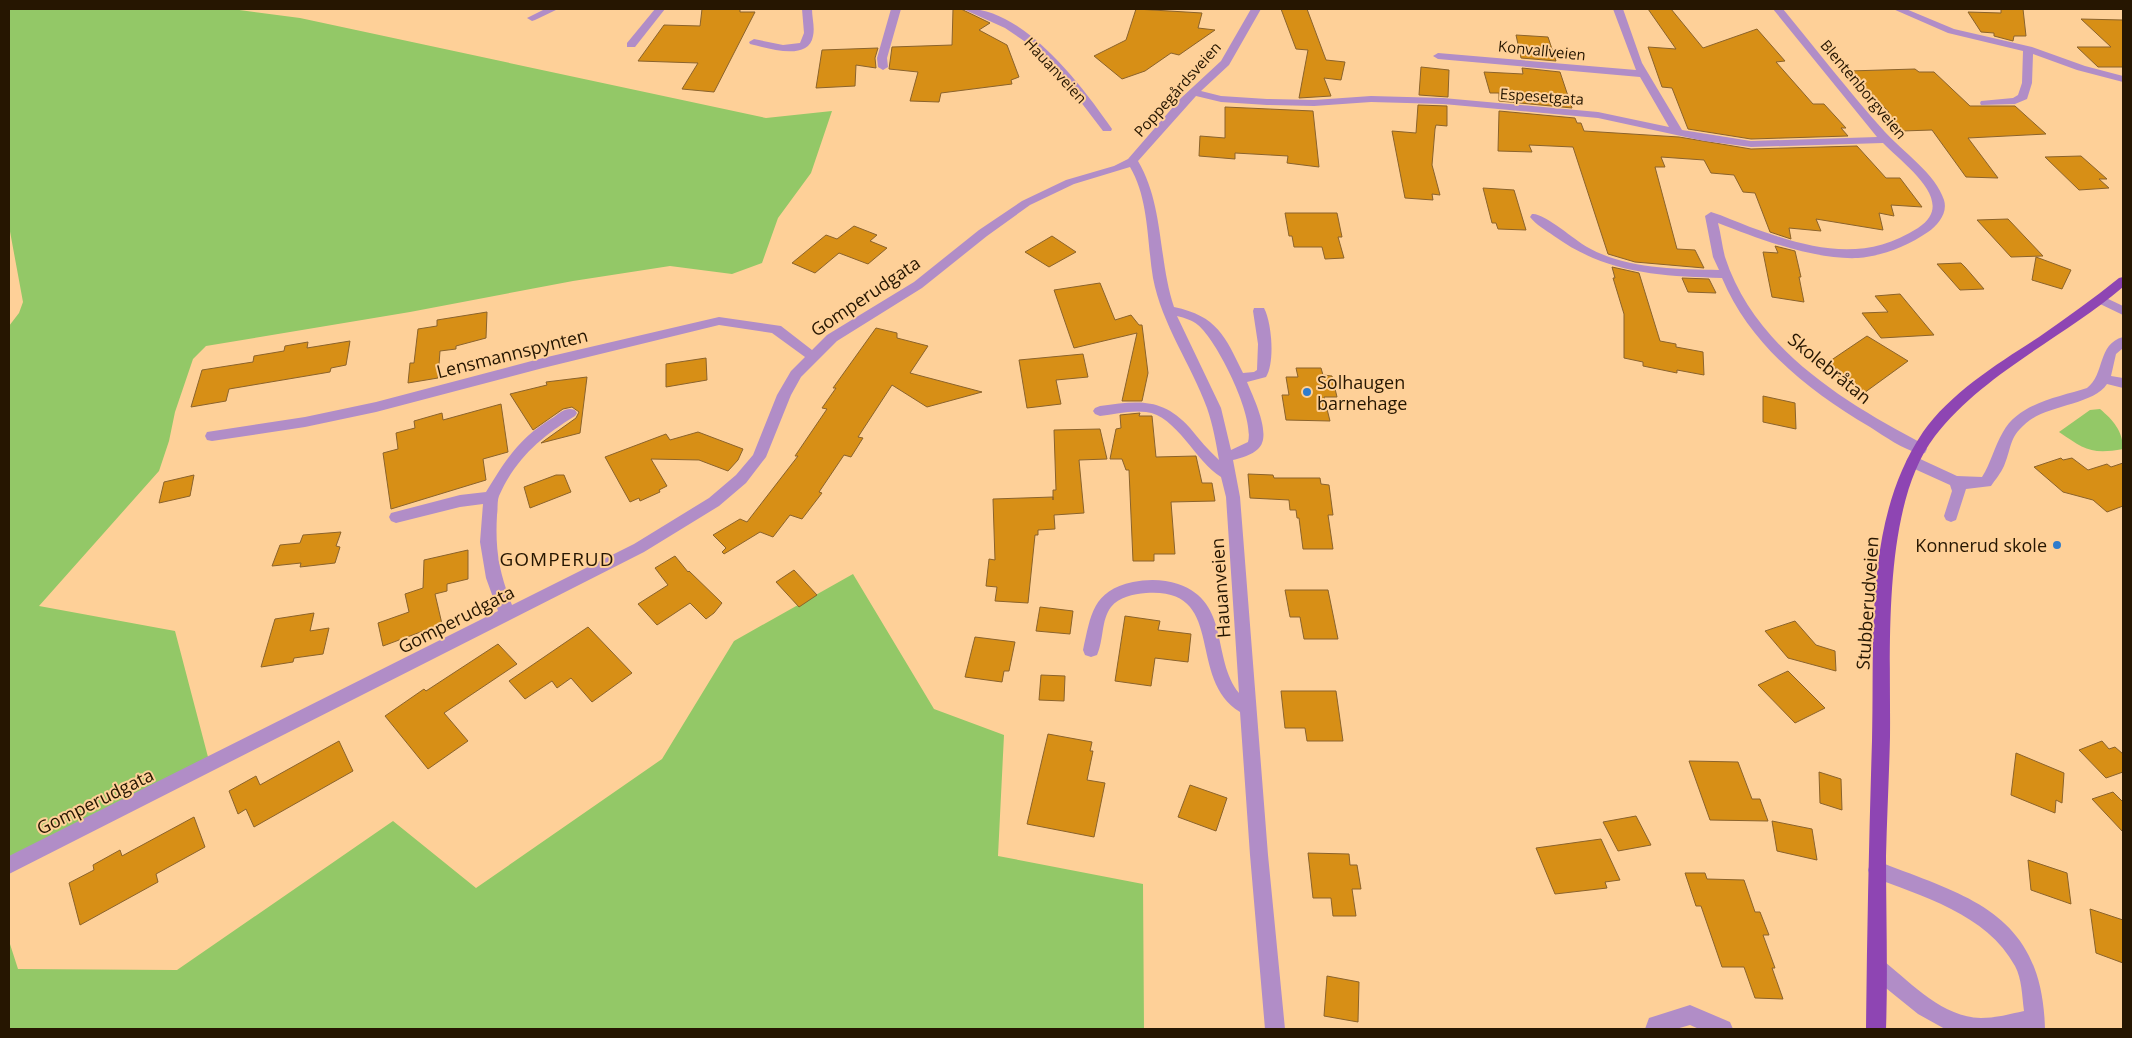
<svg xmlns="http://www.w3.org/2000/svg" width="2132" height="1038" viewBox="0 0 2132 1038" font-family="'Open Sans',sans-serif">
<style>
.green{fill:#93c867}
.building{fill:#d78f16;stroke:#8b632c}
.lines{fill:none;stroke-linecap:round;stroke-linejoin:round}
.minor{fill:#b18dc7;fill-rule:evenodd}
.major{fill:#8e45b3;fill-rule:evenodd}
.poi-dot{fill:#2f7ccc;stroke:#fed098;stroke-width:2}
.labels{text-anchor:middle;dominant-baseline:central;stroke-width:4;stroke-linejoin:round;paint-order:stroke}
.far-street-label{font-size:15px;fill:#261601;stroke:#fed098}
.street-label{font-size:18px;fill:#261601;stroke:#fed098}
.poi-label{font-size:18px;fill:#261601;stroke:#fed098;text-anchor:start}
.neighbourhood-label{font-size:19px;letter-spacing:1px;fill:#261601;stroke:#fed098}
</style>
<rect width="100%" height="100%" fill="#fed098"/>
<g class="green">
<polygon points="9,9 232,9 300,18 766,118 832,111 811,173 778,218 762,263 732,274 670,266 573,281 410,312 206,346 193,359 175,412 169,441 159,471 39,606 175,631 208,757 9,860 9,326 19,313 23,302 9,226"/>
<path d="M 2100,409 C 2113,420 2123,431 2123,449 C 2091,455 2084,449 2059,432 L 2090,410 Z"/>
<polygon points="853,574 934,709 1004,735 998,856 1143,884 1144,1029 9,1029 9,941 18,969 177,970 393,821 476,888 662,759 734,641"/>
</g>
<g class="building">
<polygon points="702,9 740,9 740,12 755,12 714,92 682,89 698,63 638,61 664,25 700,26"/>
<polygon points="953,9 961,9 990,23 979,30 1007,45 1019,77 1011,80 1012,84 941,93 939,102 910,101 918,72 889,69 892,47 952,45"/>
<polygon points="1136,9 1202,13 1198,28 1215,30 1179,55 1171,53 1145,71 1122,79 1094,56 1126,40"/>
<polygon points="1281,9 1307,9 1326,60 1345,62 1341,80 1324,78 1331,96 1299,98 1308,50 1296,49"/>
<polygon points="1648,9 1671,9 1703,48 1757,29 1785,61 1776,62 1813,104 1824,104 1846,128 1841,128 1848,136 1751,139 1688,129 1672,88 1662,87 1648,47 1676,49"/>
<polygon points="2001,9 2023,9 2026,36 2014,36 2013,41 1994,36 1994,33 1981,32 1968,12 2001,13"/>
<polygon points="2081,19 2123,20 2123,67 2098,67 2077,47 2111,47"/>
<polygon points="1516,35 1548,37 1556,61 1521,58"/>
<polygon points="878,48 875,58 876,68 856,65 855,86 816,88 822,50"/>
<polygon points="1421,67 1449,70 1448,97 1419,95"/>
<polygon points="1522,68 1560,72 1572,108 1499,101 1499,93 1490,93 1484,72 1523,74"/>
<polygon points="1915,69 1919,72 1934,72 1970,106 2015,106 2046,134 1968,138 1998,178 1966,177 1932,130 1902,131 1884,112 1889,112 1849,71"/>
<polygon points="1418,105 1447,106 1447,126 1436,125 1435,129 1432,165 1440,195 1432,194 1433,200 1405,198 1392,131 1416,133"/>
<polygon points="1225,107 1313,111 1319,167 1287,163 1288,156 1235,153 1235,159 1199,156 1200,136 1225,138"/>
<polygon points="1499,111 1575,118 1577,123 1581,123 1584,131 1679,137 1751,149 1857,146 1886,178 1900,178 1922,207 1891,205 1894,216 1879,213 1883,230 1816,219 1821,231 1789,228 1791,239 1770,232 1755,193 1743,192 1734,175 1711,173 1704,160 1661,157 1665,167 1655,167 1677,249 1695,250 1704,268 1635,262 1608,254 1573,147 1529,145 1532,152 1498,151"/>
<polygon points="2081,156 2107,179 2099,179 2109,188 2079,190 2045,157"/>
<polygon points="1483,188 1514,190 1526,230 1498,229 1496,223 1492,223"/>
<polygon points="1285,213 1337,213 1342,237 1338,237 1344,258 1325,259 1322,247 1294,247 1292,236 1289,236"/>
<polygon points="2008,219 2043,256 2011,257 1977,220"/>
<polygon points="854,226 877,235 870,241 887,248 868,264 839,253 815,273 792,263 826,235 837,239"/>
<polygon points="1052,236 1076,252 1049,267 1025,252"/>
<polygon points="1775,246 1795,251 1801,277 1799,277 1804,302 1772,297 1763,252 1778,253"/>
<polygon points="2036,257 2071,270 2062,289 2032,280"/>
<polygon points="1961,263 1965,267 1984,289 1960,290 1937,264"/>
<polygon points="1612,267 1639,273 1660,341 1676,344 1676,347 1703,352 1704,375 1677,370 1677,373 1643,366 1643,362 1624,358 1624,314 1613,278 1615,278"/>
<polygon points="1682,278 1709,279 1716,293 1688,292"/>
<polygon points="1100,283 1115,320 1131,315 1139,325 1142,325 1148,373 1142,401 1122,401 1137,333 1074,348 1054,290"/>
<polygon points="1900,294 1934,335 1881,338 1862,313 1888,312 1875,296"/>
<polygon points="487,312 486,338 456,346 456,349 440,351 438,378 408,383 410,363 414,363 418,329 437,326 437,320"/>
<polygon points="876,328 897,333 897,338 928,346 910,373 982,392 927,407 892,385 858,437 863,438 851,457 844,455 819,492 822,493 802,519 790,515 773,537 760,532 724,554 722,552 726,548 713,535 740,519 747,522 798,456 795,456 827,409 822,408 836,388 833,388"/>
<polygon points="1867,336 1908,361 1864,393 1838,377 1843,373 1827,363"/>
<polygon points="350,341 346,365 331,368 330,372 229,389 226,401 191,407 202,370 253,362 254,356 284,351 285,346 308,342 307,348"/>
<polygon points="1083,354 1088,377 1056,380 1061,404 1027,408 1019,360"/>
<polygon points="706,358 707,380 666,387 666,364"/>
<polygon points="1296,368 1321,368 1323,375 1332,376 1337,397 1324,397 1330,421 1286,420 1282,395 1289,395 1286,377 1298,377"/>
<polygon points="587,377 580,433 541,443 576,418 579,412 572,407 563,409 533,430 510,394 547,385 546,382"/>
<polygon points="1763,396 1795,403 1796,429 1763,422"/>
<polygon points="501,404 508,452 483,459 486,480 391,509 383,453 398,449 396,433 415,428 414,421 442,413 443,420"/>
<polygon points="1140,413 1139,416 1152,416 1156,457 1196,456 1202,483 1212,483 1215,501 1171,502 1175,554 1154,554 1154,561 1133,561 1129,470 1126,470 1122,459 1110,459 1116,429 1121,428 1120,415"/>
<polygon points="1100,429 1107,459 1079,460 1084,513 1054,515 1055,529 1038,530 1038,535 1035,535 1028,603 995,601 997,587 986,586 989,559 995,560 993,499 1053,497 1053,500 1053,490 1056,490 1054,430"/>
<polygon points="698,432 743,449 738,460 728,471 699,460 651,459 667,486 659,490 660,492 640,501 639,498 630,502 605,457 666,434 670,440"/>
<polygon points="2061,458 2063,460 2072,458 2088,470 2107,464 2111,467 2123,463 2123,506 2107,512 2093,500 2063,492 2034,467"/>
<polygon points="1248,474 1273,475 1274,478 1320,478 1321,484 1329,485 1333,515 1328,515 1333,549 1303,549 1299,518 1297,518 1296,510 1290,510 1289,500 1250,498"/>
<polygon points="194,475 190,496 159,503 164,482"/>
<polygon points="556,475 564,475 571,492 530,508 524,487"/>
<polygon points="341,532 336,546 340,547 335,563 300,567 301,563 272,566 280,545 300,543 303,535"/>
<polygon points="468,550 468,579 447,584 447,591 435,594 442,624 383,646 378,623 409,612 405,594 423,588 424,560"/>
<polygon points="675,556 688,572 689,571 722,603 714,613 706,619 690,603 657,625 638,604 668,585 655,568"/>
<polygon points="794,570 817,595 799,607 776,582"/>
<polygon points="1285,590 1328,590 1338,639 1304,639 1300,617 1290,617"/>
<polygon points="1040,607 1073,611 1070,634 1036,631"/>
<polygon points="314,613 310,631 329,628 323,654 294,658 293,662 261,667 275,619"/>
<polygon points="1125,616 1160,621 1158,630 1191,634 1188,662 1155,658 1151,686 1115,681"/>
<polygon points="1795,621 1816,645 1835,651 1836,671 1788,658 1765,631"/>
<polygon points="588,627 632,673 592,702 571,678 557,688 552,681 525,699 509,681"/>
<polygon points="975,637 1015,642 1009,671 1004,671 1002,682 965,677"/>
<polygon points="498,644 517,664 444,713 468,741 428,769 385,716 424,689 426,691"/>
<polygon points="1788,671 1825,708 1795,723 1758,685"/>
<polygon points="1041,675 1065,676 1064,701 1039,700"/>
<polygon points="1281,691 1336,691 1343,741 1307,741 1305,728 1285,728"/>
<polygon points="1048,734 1092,742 1090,751 1093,751 1087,780 1105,783 1094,837 1027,824"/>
<polygon points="339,741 353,771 254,827 246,809 238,814 229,791 256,776 260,785"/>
<polygon points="2102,741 2109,749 2115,747 2123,754 2123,772 2106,778 2079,750"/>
<polygon points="2016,753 2064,773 2062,803 2056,800 2055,813 2011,795"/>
<polygon points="1689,761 1738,762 1752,799 1760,799 1768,821 1710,820"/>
<polygon points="1819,772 1841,779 1842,810 1820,803"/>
<polygon points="1190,785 1227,798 1216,831 1178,817"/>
<polygon points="2113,792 2123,802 2123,832 2092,799"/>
<polygon points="1636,816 1651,845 1618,851 1603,822"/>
<polygon points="194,817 205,847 156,874 158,882 80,925 69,883 94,870 93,865 120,850 122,856"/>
<polygon points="1772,821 1812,829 1817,860 1777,851"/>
<polygon points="1601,839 1620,880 1605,882 1607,888 1555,894 1536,848"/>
<polygon points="1308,853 1349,854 1350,865 1357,865 1361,889 1352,889 1356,916 1333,916 1331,898 1313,898"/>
<polygon points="2028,860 2067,873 2071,904 2031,890"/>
<polygon points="1685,873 1705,873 1707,879 1744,880 1755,912 1760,912 1769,935 1763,935 1775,968 1772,968 1783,999 1755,998 1744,967 1722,967 1701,906 1696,906"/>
<polygon points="2090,909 2123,920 2123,963 2096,953"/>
<polygon points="1327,976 1359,982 1358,1022 1324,1016"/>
</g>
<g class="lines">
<g class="minor">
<polygon points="545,9 558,9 535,20 532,21 527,18"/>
<polygon points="655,9 665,9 635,47 627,47 627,43"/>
<path d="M 802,9 L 812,9 C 812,18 815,27 813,36 C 809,62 767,48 750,44 L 749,42 L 754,39 L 783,45 L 800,43 L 804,33 Z"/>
<polygon points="891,9 901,9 887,58 888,67 883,70 878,67 877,58"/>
<path d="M 963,9 C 1022,5 1082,86 1112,129 L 1111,131 L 1103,131 L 1064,80 L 1030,45 L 1005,28 Z"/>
<path d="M 1251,9 L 1261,9 L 1229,65 L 1201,91 L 1221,96 L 1267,99 L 1314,100 L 1371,96 L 1443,98 L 1598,112 L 1669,127 L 1640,77 L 1438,59 L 1433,56 L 1438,53 L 1636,70 L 1613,9 L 1623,9 L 1642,63 L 1682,130 L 1751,141 L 1877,137 L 1773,9 L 1783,9 C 1817,50 1849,92 1885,132 C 1902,151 1936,174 1944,200 C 1948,213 1938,225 1928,232 C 1908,246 1882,256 1858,258 C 1814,260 1759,239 1718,223 C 1721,234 1722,246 1725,257 C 1755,349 1845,403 1925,445 L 1927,449 L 1925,453 L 1920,454 C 1903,449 1885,437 1870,427 C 1809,391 1750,345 1722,278 C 1660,276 1607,274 1554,236 C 1546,230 1536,225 1530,217 L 1532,214 C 1543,212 1575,240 1587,247 C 1626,269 1675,269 1719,270 L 1713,257 L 1705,216 L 1711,212 C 1724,216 1737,222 1750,227 C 1809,248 1862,264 1918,228 C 1959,202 1903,164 1883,143 L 1751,147 L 1704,141 L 1598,118 L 1443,104 L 1371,102 L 1314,106 L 1267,105 L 1221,102 L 1196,96 L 1138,161 C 1164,205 1158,259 1174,307 C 1217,316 1225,336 1243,373 L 1254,372 L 1257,370 L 1258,344 L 1253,311 L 1254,308 L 1264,308 C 1272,323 1275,363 1266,377 L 1247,382 C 1253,397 1273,436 1258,449 C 1252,455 1241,458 1233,460 L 1240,497 L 1268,855 L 1285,1029 L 1265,1029 L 1250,855 L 1240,712 C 1185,678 1228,587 1146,593 C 1133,594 1119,597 1111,607 C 1101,620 1104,640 1097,655 L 1091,657 L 1085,655 L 1083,650 C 1091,615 1092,591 1133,582 C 1147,579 1164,579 1178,584 C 1231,602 1211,658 1239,693 L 1226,497 L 1221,477 C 1196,462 1176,415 1146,412 C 1131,410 1115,414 1100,416 L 1095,414 L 1093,411 L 1095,408 L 1100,406 C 1138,401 1162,397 1190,428 C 1199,439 1208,450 1219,460 C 1216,443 1213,425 1207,408 C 1191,364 1162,325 1153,278 C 1147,242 1149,199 1130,167 L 1074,184 L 1030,205 L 987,236 L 922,288 L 837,341 L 801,377 L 791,395 L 766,457 L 746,483 L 719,506 L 644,552 L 9,874 L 9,856 L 498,611 L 486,578 L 480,542 L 483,504 L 460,507 L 396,523 L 391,521 L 389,517 L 391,513 L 460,495 L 486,492 C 507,458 519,438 554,417 C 561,412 566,407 575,410 L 577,413 L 575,416 C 541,437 516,458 499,496 C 497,501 498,509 497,515 C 495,550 499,572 512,605 L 634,544 L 709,498 L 736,475 L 753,455 L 777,395 L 791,371 L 805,357 L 772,333 L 719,325 L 543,368 L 376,412 L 305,427 L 212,441 L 207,440 L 205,436 L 207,432 L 305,417 L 376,402 L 543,358 L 719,317 L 781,326 L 812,350 L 827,335 L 914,282 L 979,230 L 1022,201 L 1066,180 L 1114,166 L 1128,159 L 1180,99 L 1221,61 ZM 1177,316 C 1185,318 1192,320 1198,325 C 1218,342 1255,417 1248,442 L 1231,450 L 1221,408 Z"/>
<polygon points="1893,9 1906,9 1954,29 2032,47 2085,66 2123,76 2123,82 2077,70 2033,54 2032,83 2027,99 2015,104 1981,105 1980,103 1981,101 2013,98 2018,95 2022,83 2023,51 1948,33"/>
<polygon points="2102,296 2123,306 2123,315 2098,303 2096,300 2098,297"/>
<path d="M 2123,337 L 2123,348 L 2116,354 L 2111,376 L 2123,378 L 2123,388 L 2107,384 C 2094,404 2051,405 2030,420 C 2008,437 2013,444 2004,466 C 2001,473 1995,480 1991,486 L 1966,489 L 1956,520 L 1951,522 L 1946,520 L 1944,516 L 1952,491 L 1950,485 L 1908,466 L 1906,462 L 1908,458 L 1913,457 L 1918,458 L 1957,476 L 1982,477 C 1991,463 1994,447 2003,432 C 2019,403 2059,397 2087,388 C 2105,375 2097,344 2123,337 Z"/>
<path d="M 1877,861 C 1970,897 2042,913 2045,1029 L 1945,1029 L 1918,1014 L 1871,976 L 1868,969 L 1871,962 L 1878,959 L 1885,962 C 1913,985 1943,1017 1981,1018 C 1996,1018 2010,1014 2024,1011 C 2022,996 2022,979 2015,966 C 1987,914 1921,896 1870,876 L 1868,870 L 1870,864 Z"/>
<polygon points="1690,1005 1730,1022 1733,1029 1699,1029 1690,1025 1676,1029 1645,1029 1649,1018"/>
</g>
<path class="major" d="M 2123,277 L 2123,287 C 2063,338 1984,373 1935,436 C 1881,506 1891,652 1890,737 C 1889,777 1887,816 1886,856 C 1886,913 1888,971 1886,1029 L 1866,1029 C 1867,933 1869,837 1872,741 C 1875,639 1863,521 1923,432 C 1950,393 2000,362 2039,337 C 2066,318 2093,299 2119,278 Z"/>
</g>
<g class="poi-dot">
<circle cx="1307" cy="392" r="5"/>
<circle cx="2057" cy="545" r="5"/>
</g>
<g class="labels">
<g class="far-street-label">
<text transform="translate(1542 50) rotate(6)">Konvallveien</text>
<text transform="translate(1056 70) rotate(47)">Hauanveien</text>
<text transform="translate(1177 89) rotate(-48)">Poppegårdsveien</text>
<text transform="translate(1864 89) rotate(50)">Blentenborgveien</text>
<text transform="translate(1542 96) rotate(4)">Espesetgata</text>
</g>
<g class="street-label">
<text transform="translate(865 296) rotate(-34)">Gomperudgata</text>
<text transform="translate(512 353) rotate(-14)">Lensmannspynten</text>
<text transform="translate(1830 368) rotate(39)">Skolebråtan</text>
<text transform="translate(1220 588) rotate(-94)">Hauanveien</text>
<text transform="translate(1867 603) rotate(-86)">Stubberudveien</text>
<text transform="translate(456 619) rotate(-27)">Gomperudgata</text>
<text transform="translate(95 801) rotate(-26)">Gomperudgata</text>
</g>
<g class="poi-label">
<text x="1317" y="382">Solhaugen<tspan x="1317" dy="21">barnehage</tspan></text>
<text x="2047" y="545" text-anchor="end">Konnerud skole</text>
</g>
<g class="neighbourhood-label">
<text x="557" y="559">GOMPERUD</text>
</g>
</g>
<rect width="2132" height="1038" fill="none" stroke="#261601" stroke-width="20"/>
</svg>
